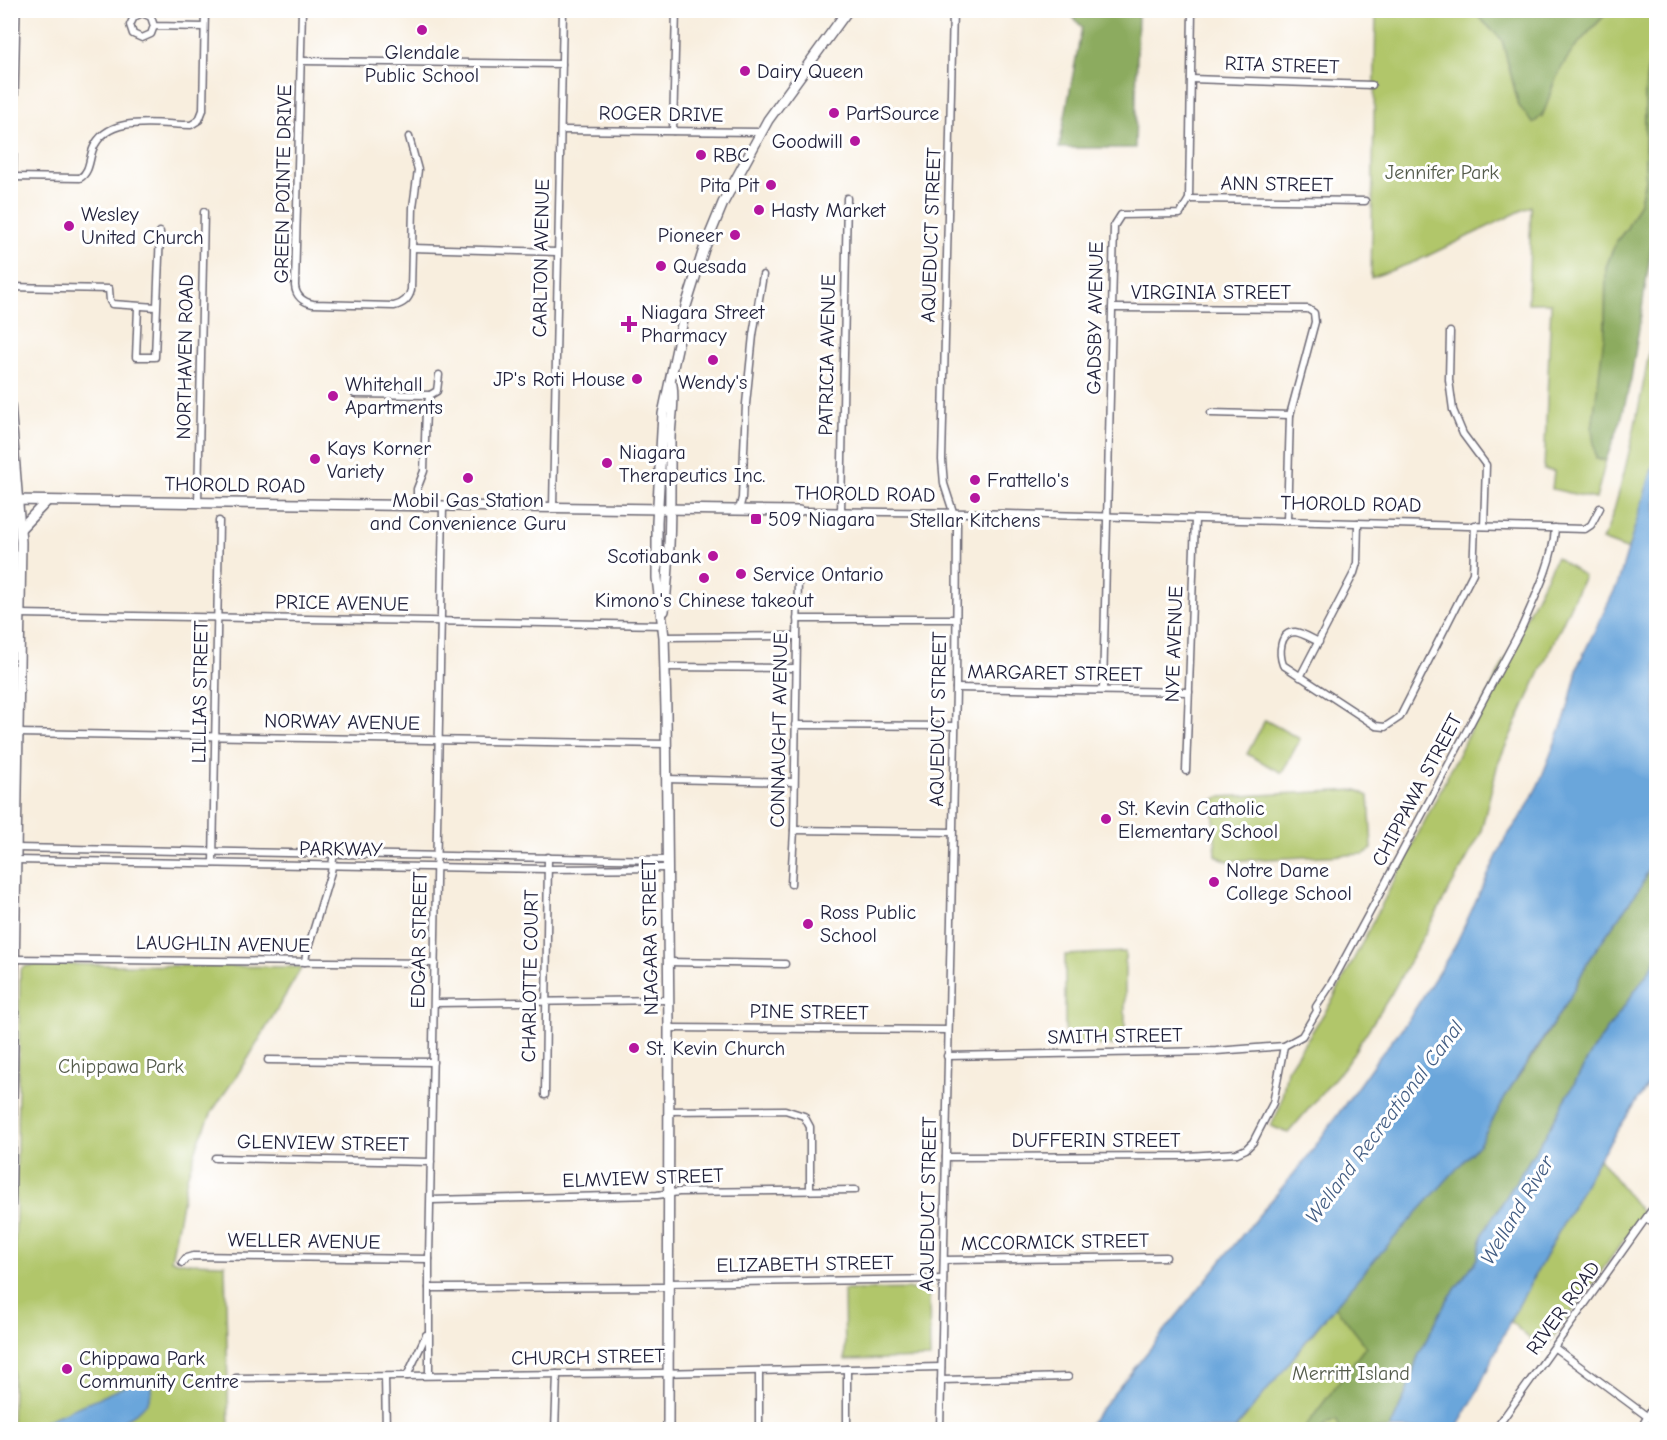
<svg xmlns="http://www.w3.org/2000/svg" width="1667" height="1440" viewBox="0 0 1667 1440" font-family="'Comic Neue',sans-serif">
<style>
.green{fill:#b1c66a;stroke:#6a7452;stroke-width:1.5}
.forest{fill:#8cab5e;stroke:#57664c;stroke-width:1.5}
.water{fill:#6ba6db;stroke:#46648b;stroke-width:1.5}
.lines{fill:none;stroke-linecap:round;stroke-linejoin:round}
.street-casing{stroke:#6d6974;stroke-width:9}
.secondary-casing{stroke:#6d6974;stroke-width:12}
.street{stroke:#fff;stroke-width:6}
.secondary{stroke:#fff;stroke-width:9}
.poi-dot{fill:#b5179e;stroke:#fff;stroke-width:2}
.labels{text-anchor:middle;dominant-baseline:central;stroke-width:6;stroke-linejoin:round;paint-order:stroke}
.poi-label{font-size:20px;fill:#22223b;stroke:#fff;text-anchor:start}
.street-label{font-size:20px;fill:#22223b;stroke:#fff}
.park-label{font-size:20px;fill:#545b4b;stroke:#fff}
.water-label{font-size:21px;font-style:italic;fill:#435d83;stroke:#fff}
</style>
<rect width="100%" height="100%" fill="#fff"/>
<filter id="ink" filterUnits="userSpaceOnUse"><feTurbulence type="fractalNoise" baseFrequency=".0167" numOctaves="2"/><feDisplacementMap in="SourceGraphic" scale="12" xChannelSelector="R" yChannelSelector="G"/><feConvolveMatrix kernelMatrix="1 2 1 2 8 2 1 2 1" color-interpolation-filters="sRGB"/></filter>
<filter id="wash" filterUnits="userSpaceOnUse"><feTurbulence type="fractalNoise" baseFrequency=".008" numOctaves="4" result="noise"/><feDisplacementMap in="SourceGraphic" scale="24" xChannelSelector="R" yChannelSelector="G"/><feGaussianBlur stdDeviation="1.35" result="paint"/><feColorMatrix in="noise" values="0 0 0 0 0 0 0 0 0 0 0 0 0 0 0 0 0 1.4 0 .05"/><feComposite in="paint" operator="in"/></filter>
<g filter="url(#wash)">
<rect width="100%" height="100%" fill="#f8eede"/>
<g class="green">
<polygon points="1376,11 1473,11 1502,40 1519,106 1542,117 1555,80 1570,52 1609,11 1656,11 1656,33 1647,73 1645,93 1645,180 1640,202 1627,228 1616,242 1606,267 1605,329 1596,459 1606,460 1596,499 1552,489 1554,471 1544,470 1551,303 1528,303 1531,206 1417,261 1371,278"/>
<path d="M 1656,312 L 1656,456 L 1629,550 L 1602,540 C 1611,525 1614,509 1619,492 C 1635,433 1646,373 1656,312 Z"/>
<polygon points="1556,557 1584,576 1498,763 1480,835 1390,996 1345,1066 1288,1133 1271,1126 1280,1107 1287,1070 1332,1001 1431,809"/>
<polygon points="1265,720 1300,739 1282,773 1247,754"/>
<polygon points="1357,790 1369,796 1372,849 1364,854 1228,861 1216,856 1213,801 1219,797"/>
<polygon points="1125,952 1125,1045 1065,1045 1065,955"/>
<polygon points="1656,958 1629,1000 1419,1354 1390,1429 1235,1430 1511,1087 1569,999 1589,959"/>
<polygon points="37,964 302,967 246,1062 213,1110 200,1138 187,1177 171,1260 190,1263 225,1264 229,1429 12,1430 20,971 23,967"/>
<polygon points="1599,1158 1643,1214 1543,1351 1510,1321"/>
<polygon points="929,1289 930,1358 845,1360 844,1290"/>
</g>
<g class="forest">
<polygon points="1067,11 1138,11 1135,148 1059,148 1082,27"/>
<path d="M 1473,11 L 1609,11 C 1588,32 1568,52 1555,80 C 1547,97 1549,113 1533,123 L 1519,106 L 1502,40 Z"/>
<polygon points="1656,33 1656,218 1631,379 1621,420 1606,460 1596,459 1592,429 1605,329 1606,267 1616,242 1627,228 1640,202 1645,180 1645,93 1647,73"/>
<polygon points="1656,850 1656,958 1654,964 1593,1050 1545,1136 1483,1233 1477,1259 1446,1302 1419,1354 1407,1391 1390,1429 1340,1429 1336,1420 1326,1424 1322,1429 1303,1430 1366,1346 1335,1306 1377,1257 1511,1087 1535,1053 1569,999 1589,959 1641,886"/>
</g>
<g class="water">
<polygon points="1656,456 1656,850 1641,886 1589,959 1569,999 1511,1087 1480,1143 1377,1257 1308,1338 1283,1371 1235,1429 1085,1429 1243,1234 1306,1159 1375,1062 1406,1023 1454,948 1505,839 1525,811 1540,781 1566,715 1579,663 1618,583"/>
<polygon points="1656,958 1656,1073 1599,1158 1510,1321 1475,1396 1456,1429 1390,1429 1407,1391 1419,1354 1446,1302 1477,1259 1483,1233 1545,1136 1593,1050 1654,964"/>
<path d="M 142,1379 L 151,1386 C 155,1404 132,1416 119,1423 L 119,1429 L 43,1429 L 45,1421 Z"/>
</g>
</g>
<g filter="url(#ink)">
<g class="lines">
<g class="street-casing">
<g id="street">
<path d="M 302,10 L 295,286 C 296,296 303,302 313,304 L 394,306 C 403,304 409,299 411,290 L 413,207 L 418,170 L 409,137"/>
<polyline points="154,26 151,17 142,13 134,17 130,25 133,34 142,38 151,34 154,26 204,27"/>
<polyline points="302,61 562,64"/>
<polyline points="1191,79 1372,85"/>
<polyline points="561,130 761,132"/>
<polyline points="673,131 676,10"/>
<path d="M 12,177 L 80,178 C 90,172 89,159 93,149 C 107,113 160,125 191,125 L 199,120 L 203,110 L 205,10"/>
<polyline points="1189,199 1365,201"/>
<polyline points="412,248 557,252"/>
<polyline points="10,287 109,289 110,301 112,304 156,307"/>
<polyline points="138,307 136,357 155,357 160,232"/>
<polyline points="1112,308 1308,309 1314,313 1315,322 1290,415 1287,521"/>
<polyline points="1450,332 1449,380 1453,410 1463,434 1486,465 1484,526"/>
<polyline points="355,394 430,395"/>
<polyline points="1211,413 1290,415"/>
<polyline points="198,503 204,212"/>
<polyline points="417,505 417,489 424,471 426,409 430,395 437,391 439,375"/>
<polyline points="553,507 563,10"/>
<polyline points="739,510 742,498 746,404 753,335 763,275"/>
<polyline points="799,511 972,513 1585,529 1591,525 1600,508"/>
<polyline points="841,512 847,198"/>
<polyline points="20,614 663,625"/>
<polyline points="797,619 956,619"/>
<polyline points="664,637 796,636"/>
<path d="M 1319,642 C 1312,639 1303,633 1295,632 C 1279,632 1279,654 1283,665 L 1376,726 L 1385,727 L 1400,717 L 1473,573 L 1475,525"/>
<polyline points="664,667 795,668"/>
<polyline points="1300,677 1354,573 1357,563 1358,523"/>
<polyline points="956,688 1189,692"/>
<polyline points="1103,690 1114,226 1121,215 1180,214 1189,199 1192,10"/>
<polyline points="795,725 955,726"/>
<polyline points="18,733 666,744"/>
<polyline points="1186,771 1195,519"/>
<polyline points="666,779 794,782"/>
<polyline points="794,830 952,832"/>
<polyline points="16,848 666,860"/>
<polyline points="16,860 548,869 666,868"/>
<polyline points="213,863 219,521"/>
<polyline points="791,884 794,830 798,577"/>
<polyline points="11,959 435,963"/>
<polyline points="305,962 306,955 331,872 334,853"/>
<polyline points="668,962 785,964"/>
<polyline points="435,1003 668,1000"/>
<polyline points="669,1028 948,1030"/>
<path d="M 947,1056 L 1216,1051 L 1284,1046 L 1302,1036 L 1317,1011 L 1316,1007 L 1331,984 L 1379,895 L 1521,629 C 1535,597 1553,563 1555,528"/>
<polyline points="268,1060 433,1062"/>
<polyline points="545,1095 548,857"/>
<polyline points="668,1111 785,1110 804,1116 810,1127 810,1190"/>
<polyline points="946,1157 1187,1156 1237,1153 1246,1149 1253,1142 1273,1103 1284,1046"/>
<polyline points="215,1158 431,1162"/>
<polyline points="431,1200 657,1195 679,1192 855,1190"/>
<polyline points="1647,1219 1656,1225"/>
<polyline points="944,1260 1166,1257"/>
<polyline points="182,1263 186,1258 193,1256 429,1259"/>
<polyline points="668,1283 943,1279"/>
<polyline points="429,1288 668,1287"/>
<polyline points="1555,1348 1656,1423"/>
<polyline points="847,1369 847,1430"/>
<polyline points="429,1375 429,1259 443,506"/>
<polyline points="407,1376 426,1335"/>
<polyline points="385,1377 386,1430"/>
<polyline points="236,1378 657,1373 941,1367"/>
<polyline points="941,1380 1068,1377"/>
<polyline points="555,1430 557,1374"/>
<polyline points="759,1430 759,1371"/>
<polyline points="940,1430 956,688 957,524 944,484 942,460 953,10"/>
<polyline points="1495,1430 1656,1204"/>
<polyline points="1640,1430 1656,1401"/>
</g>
</g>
<g class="secondary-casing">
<g id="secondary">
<polyline points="10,235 15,10"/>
<polyline points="10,404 21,542 10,1225"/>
<polyline points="10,500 799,511"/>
<polyline points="21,528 47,501"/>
<path d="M 664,611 C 671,554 670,497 670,440 C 670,421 675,404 672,385"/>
<polyline points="668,1430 669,1028 666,711 664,637 657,578 657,522 663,414 686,306 704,249 723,203 768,120 848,10"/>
</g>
</g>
<use href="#street" class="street"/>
<use href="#secondary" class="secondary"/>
</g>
</g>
<g class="poi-dot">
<circle cx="422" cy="30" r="6"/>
<circle cx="745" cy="71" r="6"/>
<circle cx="834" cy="113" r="6"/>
<circle cx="855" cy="141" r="6"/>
<circle cx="701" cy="155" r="6"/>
<circle cx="771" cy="185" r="6"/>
<circle cx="759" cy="210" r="6"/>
<circle cx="69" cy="226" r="6"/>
<circle cx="735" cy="235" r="6"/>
<circle cx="661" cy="266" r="6"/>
<path d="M626 315h6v6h6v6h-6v6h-6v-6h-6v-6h6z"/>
<circle cx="713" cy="360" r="6"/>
<circle cx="637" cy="379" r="6"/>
<circle cx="333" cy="396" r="6"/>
<circle cx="315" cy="459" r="6"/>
<circle cx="607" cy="463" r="6"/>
<circle cx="468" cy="478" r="6"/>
<circle cx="975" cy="480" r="6"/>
<circle cx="975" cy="498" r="6"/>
<rect x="750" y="513" width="12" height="12" rx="3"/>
<circle cx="713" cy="556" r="6"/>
<circle cx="741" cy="574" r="6"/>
<circle cx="704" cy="578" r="6"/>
<circle cx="1106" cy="819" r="6"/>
<circle cx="1214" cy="882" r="6"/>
<circle cx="808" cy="924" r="6"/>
<circle cx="634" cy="1048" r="6"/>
<circle cx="67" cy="1369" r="6"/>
</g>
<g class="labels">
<g class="poi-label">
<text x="422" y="52" text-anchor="middle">Glendale<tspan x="422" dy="23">Public School</tspan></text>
<text x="757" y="71">Dairy Queen</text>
<text x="846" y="113">PartSource</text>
<text x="843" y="141" text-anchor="end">Goodwill</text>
<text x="713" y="155">RBC</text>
<text x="759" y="185" text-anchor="end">Pita Pit</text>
<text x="771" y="210">Hasty Market</text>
<text x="81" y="214">Wesley<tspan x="81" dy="23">United Church</tspan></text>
<text x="723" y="235" text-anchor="end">Pioneer</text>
<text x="673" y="266">Quesada</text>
<text x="641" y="312">Niagara Street<tspan x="641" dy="23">Pharmacy</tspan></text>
<text x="625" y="379" text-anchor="end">JP's Roti House</text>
<text x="713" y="382" text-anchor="middle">Wendy's</text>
<text x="345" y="384">Whitehall<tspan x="345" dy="23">Apartments</tspan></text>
<text x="327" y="448">Kays Korner<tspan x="327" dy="23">Variety</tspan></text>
<text x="619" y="452">Niagara<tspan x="619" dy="23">Therapeutics Inc.</tspan></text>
<text x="987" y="480">Frattello's</text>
<text x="468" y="500" text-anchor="middle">Mobil Gas Station<tspan x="468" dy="23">and Convenience Guru</tspan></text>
<text x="768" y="519">509 Niagara</text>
<text x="975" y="520" text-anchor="middle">Stellar Kitchens</text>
<text x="701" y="556" text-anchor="end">Scotiabank</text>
<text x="753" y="574">Service Ontario</text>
<text x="704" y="600" text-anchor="middle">Kimono's Chinese takeout</text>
<text x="1118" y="808">St. Kevin Catholic<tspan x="1118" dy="23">Elementary School</tspan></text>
<text x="1226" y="870">Notre Dame<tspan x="1226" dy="23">College School</tspan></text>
<text x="820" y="912">Ross Public<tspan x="820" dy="23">School</tspan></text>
<text x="646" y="1048">St. Kevin Church</text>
<text x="79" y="1358">Chippawa Park<tspan x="79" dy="23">Community Centre</tspan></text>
</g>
<g class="street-label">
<text transform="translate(1282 65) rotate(2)">RITA STREET</text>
<text transform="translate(661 114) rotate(1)">ROGER DRIVE</text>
<text transform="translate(283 184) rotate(-89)">GREEN POINTE DRIVE</text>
<text transform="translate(1277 184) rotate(1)">ANN STREET</text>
<text transform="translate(931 235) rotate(-88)">AQUEDUCT STREET</text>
<text transform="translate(541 258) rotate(-89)">CARLTON AVENUE</text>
<text x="1211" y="292">VIRGINIA STREET</text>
<text transform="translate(1095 318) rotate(-89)">GADSBY AVENUE</text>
<text transform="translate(827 355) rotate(-89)">PATRICIA AVENUE</text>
<text transform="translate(185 357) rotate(-89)">NORTHAVEN ROAD</text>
<text transform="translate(235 485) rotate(1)">THOROLD ROAD</text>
<text transform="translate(865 494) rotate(1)">THOROLD ROAD</text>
<text transform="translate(1351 504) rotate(1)">THOROLD ROAD</text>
<text transform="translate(342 603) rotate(1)">PRICE AVENUE</text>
<text transform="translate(1174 644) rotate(-88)">NYE AVENUE</text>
<text transform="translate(1055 673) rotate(1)">MARGARET STREET</text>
<text transform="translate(200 692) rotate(-89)">LILLIAS STREET</text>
<text transform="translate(938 719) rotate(-89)">AQUEDUCT STREET</text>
<text transform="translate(342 722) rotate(1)">NORWAY AVENUE</text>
<text transform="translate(779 730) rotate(-89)">CONNAUGHT AVENUE</text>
<text transform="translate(1417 790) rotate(-62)">CHIPPAWA STREET</text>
<text transform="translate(341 849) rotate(1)">PARKWAY</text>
<text transform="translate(650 937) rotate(-91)">NIAGARA STREET</text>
<text transform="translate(419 940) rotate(-89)">EDGAR STREET</text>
<text transform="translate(223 944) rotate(1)">LAUGHLIN AVENUE</text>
<text transform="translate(530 976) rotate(-89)">CHARLOTTE COURT</text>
<text transform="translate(809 1012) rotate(1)">PINE STREET</text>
<text transform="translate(1115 1036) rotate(-1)">SMITH STREET</text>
<text x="1096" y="1140">DUFFERIN STREET</text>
<text transform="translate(323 1143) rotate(1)">GLENVIEW STREET</text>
<text transform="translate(643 1178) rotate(-2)">ELMVIEW STREET</text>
<text transform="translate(928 1204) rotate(-89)">AQUEDUCT STREET</text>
<text transform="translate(304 1241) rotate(1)">WELLER AVENUE</text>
<text transform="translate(1055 1242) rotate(-1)">MCCORMICK STREET</text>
<text transform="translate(805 1264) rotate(-1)">ELIZABETH STREET</text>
<text transform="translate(1563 1308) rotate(-54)">RIVER ROAD</text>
<text transform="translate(588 1357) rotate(-1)">CHURCH STREET</text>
</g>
<g class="park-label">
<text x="1442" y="172">Jennifer Park</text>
<text x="121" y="1066">Chippawa Park</text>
<text x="1351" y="1373">Merritt Island</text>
</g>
<g class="water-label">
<text transform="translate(1384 1122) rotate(-53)">Welland Recreational Canal</text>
<text transform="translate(1517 1210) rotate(-59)">Welland River</text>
</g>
</g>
<rect width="1667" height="1440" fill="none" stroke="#fff" stroke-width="36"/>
</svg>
